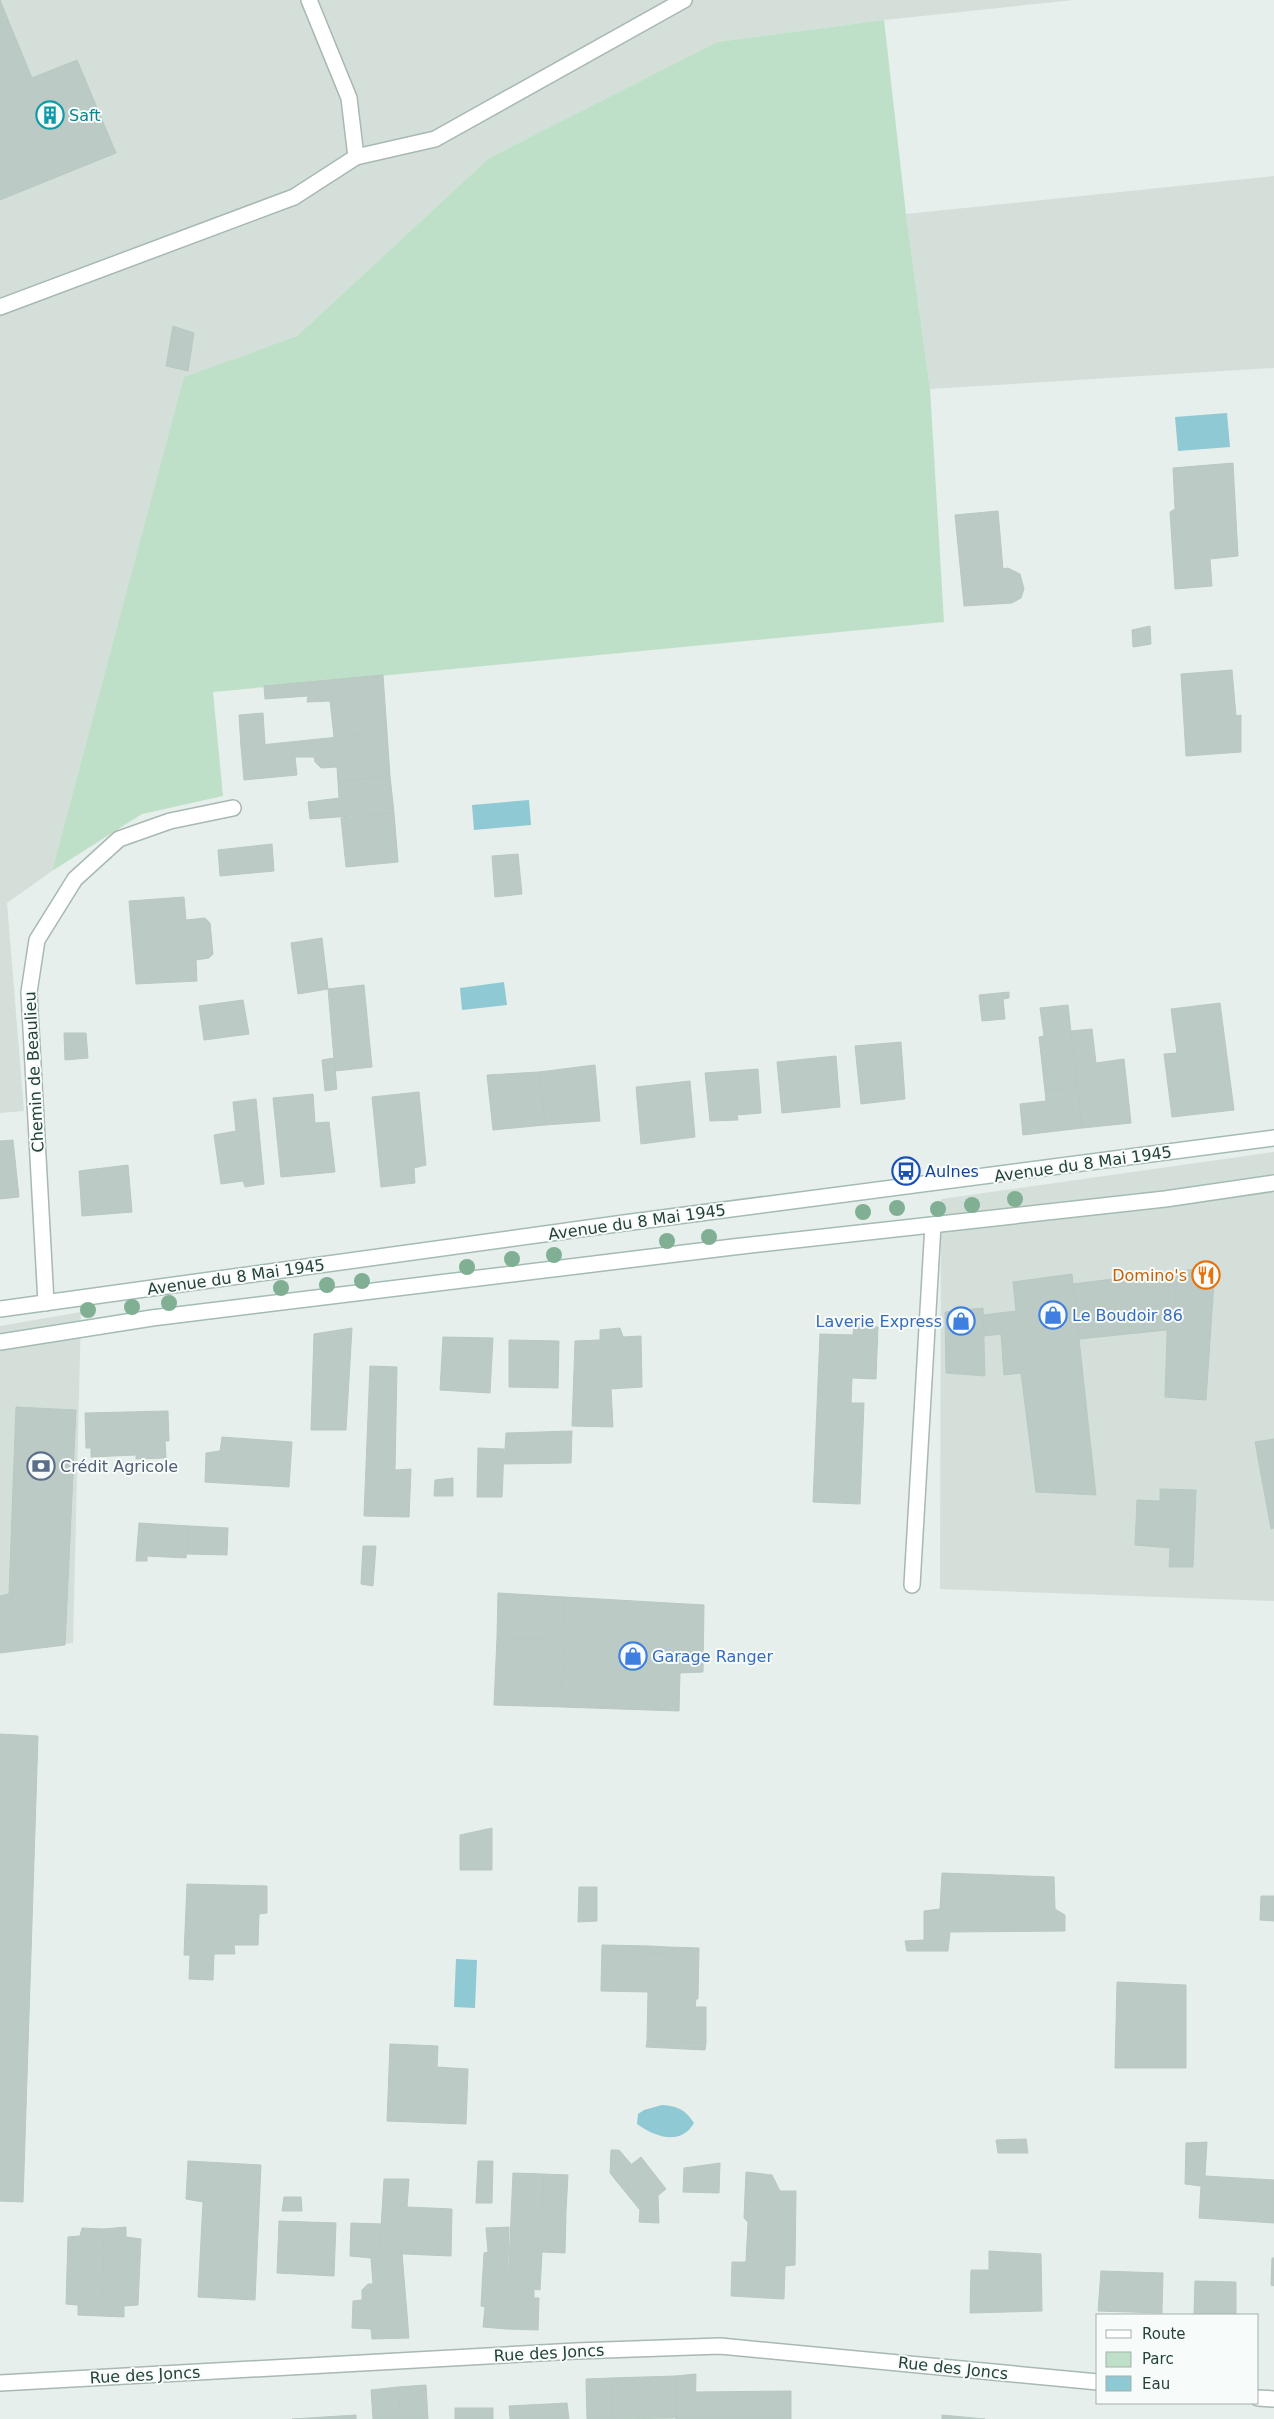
<svg xmlns="http://www.w3.org/2000/svg" width="1274" height="2419" viewBox="0 0 1274 2419" font-family="'DejaVu Sans',sans-serif">
<style>
.built{fill:#d4dfda}
.green{fill:#bfe0c8}
.water{fill:#8ec9d4}
.building{fill:#bbcac4;stroke:#b8c9c2}
.lines{fill:none;stroke-linecap:round;stroke-linejoin:round}
.service-casing{stroke:#a8b8b2;stroke-width:18}
.minor-casing{stroke:#a8b8b2;stroke-width:18}
.tertiary-casing{stroke:#a8b8b2;stroke-width:18}
.secondary-casing{stroke:#a4bbb3;stroke-width:18}
.service{stroke:#fff;stroke-width:15}
.minor{stroke:#fff;stroke-width:15}
.tertiary{stroke:#fff;stroke-width:15}
.secondary{stroke:#fff;stroke-width:15}
.tree{fill:#80af93}
.labels{text-anchor:middle;dominant-baseline:central;stroke-width:4;stroke-linejoin:round;paint-order:stroke}
.culture-label{font-size:16px;fill:#0d838f;stroke:#f7fbf9;text-anchor:start}
.street-label{font-size:16px;fill:#24423a;stroke:#f7fbf9}
.transit-label{font-size:16px;fill:#164399;stroke:#f7fbf9;text-anchor:start}
.food-label{font-size:16px;fill:#c56008;stroke:#f7fbf9;text-anchor:end}
.shop-label{font-size:16px;fill:#366cbe;stroke:#f7fbf9;text-anchor:start}
.service-label{font-size:16px;fill:#4e5e75;stroke:#f7fbf9;text-anchor:start}
</style>
<rect width="100%" height="100%" fill="#e6efeb"/>
<g class="built">
<polygon points="0,0 1074,0 884,20 717,42 489,158 297,336 185,377 52,871 7,903 24,1111 0,1113"/>
<polygon points="1274,176 1274,368 930,389 906,214"/>
<polygon points="1274,1152 1274,1601 940,1589 941,1199"/>
<polygon points="81,1312 73,1643 0,1651 0,1326"/>
</g>
<polygon class="green" points="884,20 906,214 930,389 944,622 213,692 223,796 142,814 52,871 184,377 297,336 489,158 717,42"/>
<g class="water">
<polygon points="1227,413 1230,447 1178,451 1175,417"/>
<polygon points="529,800 531,825 474,830 472,805"/>
<polygon points="504,982 507,1005 462,1010 460,988"/>
<polygon points="456,1959 477,1960 475,2008 454,2007"/>
<path d="M 662,2105 C 678,2106 685,2110 694,2123 C 680,2147 654,2136 637,2124 L 638,2114 L 644,2110 Z"/>
</g>
<g class="building">
<polygon points="0,0 32,78 77,60 116,153 0,200"/>
<polygon points="173,326 194,333 188,371 166,366"/>
<polygon points="1233,463 1238,556 1210,559 1212,586 1175,589 1170,512 1175,509 1173,468"/>
<polygon points="998,511 1003,569 1008,568 1020,574 1024,589 1021,598 1012,603 964,606 955,515"/>
<polygon points="1150,626 1151,644 1133,647 1132,630"/>
<polygon points="1232,670 1236,716 1241,715 1241,752 1186,756 1181,674"/>
<polygon points="383,675 387,732 334,737 330,701 307,702 308,696 265,699 264,686"/>
<polygon points="263,713 265,744 241,747 239,715"/>
<polygon points="387,732 390,776 338,782 337,767 321,768 315,762 314,757 295,757 297,775 244,780 241,747"/>
<polygon points="390,776 394,813 310,819 308,802 339,798 338,782"/>
<polygon points="394,813 398,862 346,867 341,818"/>
<polygon points="272,844 274,871 220,876 218,850"/>
<polygon points="518,854 522,894 495,897 492,856"/>
<polygon points="184,897 186,920 205,918 210,923 213,954 209,958 196,960 197,981 136,984 129,901"/>
<polygon points="322,938 328,989 298,994 291,943"/>
<polygon points="364,985 372,1067 335,1071 328,989"/>
<polygon points="1009,992 1009,998 1003,999 1005,1019 982,1021 979,995"/>
<polygon points="243,1000 249,1034 204,1040 199,1006"/>
<polygon points="1220,1003 1234,1110 1172,1117 1164,1054 1177,1053 1171,1009"/>
<polygon points="1068,1005 1077,1087 1045,1091 1039,1037 1044,1036 1040,1008"/>
<polygon points="1092,1029 1096,1063 1124,1059 1131,1123 1082,1128 1071,1031"/>
<polygon points="64,1033 86,1033 88,1058 65,1060"/>
<polygon points="901,1042 905,1099 861,1104 855,1046"/>
<polygon points="836,1056 840,1107 782,1113 777,1062"/>
<polygon points="334,1058 337,1089 325,1091 322,1060"/>
<polygon points="595,1065 600,1121 545,1125 539,1072"/>
<polygon points="758,1069 761,1113 737,1115 738,1120 710,1121 705,1073"/>
<polygon points="539,1072 545,1125 493,1130 487,1075"/>
<polygon points="690,1081 695,1137 641,1144 636,1087"/>
<polygon points="1077,1087 1082,1128 1023,1135 1020,1104 1046,1101 1045,1091"/>
<polygon points="419,1092 426,1165 414,1168 415,1183 381,1187 372,1097"/>
<polygon points="313,1094 315,1123 329,1122 335,1172 281,1177 273,1098"/>
<polygon points="256,1099 264,1184 245,1187 243,1181 221,1184 214,1135 236,1131 233,1102"/>
<polygon points="13,1140 19,1197 0,1199 0,1141"/>
<polygon points="128,1165 132,1212 82,1216 79,1171"/>
<polygon points="1215,1267 1206,1400 1165,1397 1169,1272"/>
<polygon points="1169,1272 1167,1330 1079,1339 1073,1284"/>
<polygon points="1072,1274 1079,1339 1096,1495 1036,1492 1021,1373 1004,1375 1001,1334 984,1336 983,1315 1016,1311 1013,1282"/>
<polygon points="983,1308 985,1376 946,1373 945,1312"/>
<polygon points="854,1326 878,1327 876,1379 852,1378 851,1403 864,1403 860,1504 813,1502 820,1334 853,1335"/>
<polygon points="352,1328 346,1430 311,1430 314,1334"/>
<polygon points="620,1328 623,1337 641,1336 642,1387 611,1389 613,1427 572,1426 575,1341 600,1340 600,1330"/>
<polygon points="443,1337 493,1338 490,1393 440,1390"/>
<polygon points="509,1340 559,1341 558,1388 509,1387"/>
<polygon points="370,1366 397,1367 395,1470 411,1469 409,1517 364,1516"/>
<polygon points="16,1407 76,1410 65,1645 0,1653 0,1596 9,1594"/>
<polygon points="168,1411 169,1441 165,1441 166,1458 136,1459 136,1455 91,1457 91,1448 86,1448 85,1413"/>
<polygon points="572,1431 571,1463 504,1464 506,1433"/>
<polygon points="222,1437 292,1442 289,1487 205,1482 206,1453 220,1451"/>
<polygon points="1274,1439 1274,1528 1271,1529 1255,1442"/>
<polygon points="478,1448 504,1449 502,1497 477,1497"/>
<polygon points="453,1478 453,1496 434,1496 435,1480"/>
<polygon points="1160,1489 1196,1490 1193,1567 1169,1567 1170,1548 1135,1545 1137,1500 1160,1501"/>
<polygon points="139,1523 190,1526 186,1558 147,1556 147,1561 136,1561"/>
<polygon points="190,1526 228,1528 227,1555 187,1554"/>
<polygon points="363,1546 376,1546 373,1586 361,1584"/>
<polygon points="498,1593 565,1597 563,1640 497,1638"/>
<polygon points="565,1597 704,1605 703,1672 680,1673 679,1711 562,1707"/>
<polygon points="497,1638 563,1640 562,1707 494,1705"/>
<polygon points="0,1734 38,1736 23,2202 0,2201"/>
<polygon points="492,1828 492,1870 460,1870 460,1835"/>
<polygon points="942,1873 1054,1877 1055,1909 1065,1915 1065,1931 950,1932 948,1951 907,1951 905,1941 924,1940 924,1911 940,1909"/>
<polygon points="187,1884 267,1886 267,1913 259,1914 258,1945 234,1945 235,1954 214,1954 213,1980 189,1979 190,1955 184,1955"/>
<polygon points="579,1887 597,1887 597,1921 578,1922"/>
<polygon points="1261,1896 1274,1896 1274,1921 1260,1920"/>
<polygon points="602,1945 650,1946 650,1953 668,1954 668,1947 699,1948 698,1999 696,1999 695,2007 706,2007 706,2043 647,2041 648,1992 601,1991"/>
<polygon points="650,1946 668,1947 668,1954 650,1953"/>
<polygon points="1117,1982 1186,1985 1186,2068 1115,2068"/>
<polygon points="647,2041 706,2043 705,2050 646,2047"/>
<polygon points="390,2044 438,2046 437,2067 468,2069 466,2124 387,2121"/>
<polygon points="1026,2139 1028,2153 998,2153 996,2140"/>
<polygon points="1207,2142 1205,2176 1274,2180 1274,2223 1199,2218 1201,2186 1185,2184 1186,2143"/>
<polygon points="611,2150 619,2150 631,2164 614,2178 610,2173"/>
<polygon points="641,2157 666,2189 640,2210 614,2178"/>
<polygon points="188,2161 261,2165 255,2300 198,2297 203,2202 186,2199"/>
<polygon points="478,2161 493,2161 492,2203 476,2203"/>
<polygon points="720,2163 719,2193 683,2192 684,2168"/>
<polygon points="746,2172 772,2175 780,2191 796,2191 795,2265 785,2266 784,2299 731,2296 732,2262 746,2262 748,2222 744,2218"/>
<polygon points="513,2173 543,2174 542,2211 566,2211 565,2253 542,2252 540,2290 534,2289 534,2298 539,2298 538,2330 506,2329"/>
<polygon points="543,2174 568,2175 566,2211 542,2211"/>
<polygon points="384,2179 409,2179 407,2207 452,2209 451,2256 382,2253 380,2244"/>
<polygon points="658,2196 659,2223 639,2222 640,2210"/>
<polygon points="284,2197 301,2197 302,2211 282,2211"/>
<polygon points="279,2221 336,2223 334,2276 277,2273"/>
<polygon points="351,2223 382,2224 380,2244 382,2253 402,2253 409,2338 372,2339 371,2329 352,2328 353,2301 362,2300 362,2290 368,2284 373,2284 371,2258 350,2256"/>
<polygon points="126,2227 126,2237 141,2239 138,2305 124,2306 124,2317 101,2316 104,2229"/>
<polygon points="509,2227 506,2329 483,2327 485,2307 481,2306 484,2253 488,2252 486,2228"/>
<polygon points="82,2228 104,2229 101,2316 78,2315 78,2305 66,2304 68,2237 80,2236"/>
<polygon points="989,2251 1041,2254 1042,2311 970,2313 971,2270 989,2270"/>
<polygon points="1272,2258 1274,2258 1274,2286 1271,2285"/>
<polygon points="1101,2271 1163,2273 1162,2313 1098,2311"/>
<polygon points="1195,2281 1236,2282 1236,2315 1194,2315"/>
<polygon points="696,2374 695,2419 676,2419 676,2376"/>
<polygon points="676,2376 677,2418 612,2419 611,2378"/>
<polygon points="611,2378 612,2419 587,2419 586,2379"/>
<polygon points="426,2385 428,2419 400,2419 398,2387"/>
<polygon points="398,2387 400,2419 373,2419 371,2390"/>
<polygon points="791,2391 791,2419 695,2419 695,2392"/>
<polygon points="567,2403 569,2419 510,2419 509,2406"/>
<rect x="455" y="2408" width="38" height="11"/>
<polygon points="356,2415 356,2419 292,2419"/>
<polygon points="942,2415 985,2419 942,2419"/>
</g>
<g class="lines">
<g class="service-casing">
<g id="service">
<polyline points="356,157 435,139 684,0"/>
<polyline points="0,307 294,197 356,157 349,98 309,0"/>
<polyline points="912,1585 933,1225"/>
</g>
</g>
<g class="minor-casing">
<polyline id="minor" points="46,1303 29,992 37,940 75,879 119,839 170,821 233,808"/>
</g>
<g class="tertiary-casing">
<g id="tertiary">
<polyline points="0,2383 576,2351 720,2346 1098,2382"/>
<polyline points="1258,2398 1274,2399"/>
</g>
</g>
<g class="secondary-casing">
<g id="secondary">
<polyline points="0,1309 624,1223 1274,1138"/>
<polyline points="0,1342 152,1318 733,1247 1165,1199 1274,1183"/>
</g>
</g>
<use href="#service" class="service"/>
<use href="#minor" class="minor"/>
<use href="#tertiary" class="tertiary"/>
<use href="#secondary" class="secondary"/>
</g>
<g class="tree">
<circle cx="1015" cy="1199" r="8"/>
<circle cx="972" cy="1205" r="8"/>
<circle cx="897" cy="1208" r="8"/>
<circle cx="938" cy="1209" r="8"/>
<circle cx="863" cy="1212" r="8"/>
<circle cx="709" cy="1237" r="8"/>
<circle cx="667" cy="1241" r="8"/>
<circle cx="554" cy="1255" r="8"/>
<circle cx="512" cy="1259" r="8"/>
<circle cx="467" cy="1267" r="8"/>
<circle cx="362" cy="1281" r="8"/>
<circle cx="327" cy="1285" r="8"/>
<circle cx="281" cy="1288" r="8"/>
<circle cx="169" cy="1303" r="8"/>
<circle cx="132" cy="1307" r="8"/>
<circle cx="88" cy="1310" r="8"/>
</g>
<defs>
<g id="building-ring" transform="scale(1.4375)"><circle r="9.5" fill="#f7fbf9" stroke="#0f9aa8" stroke-width="1.5"/><path d="M-4-6H4V6H1V3H-1V6H-4ZM-2.5-4.3h1.7v1.8h-1.7ZM.8-4.3h1.7v1.8H.8ZM-2.5-1h1.7V.8h-1.7ZM.8-1h1.7V.8H.8Z" fill="#0f9aa8"/></g>
<g id="bus-ring" transform="scale(1.4375)"><circle r="9.5" fill="#f7fbf9" stroke="#1a4fb4" stroke-width="1.5"/><path d="M-5-6H5V4H4V6H2V4H-2V6H-4V4H-5ZM-3.5-4V0h7V-4ZM-3.5 1.2v1.5H-2V1.2ZM2 1.2v1.5H3.5V1.2Z" fill="#1a4fb4"/></g>
<g id="restaurant-ring" transform="scale(1.4375)"><circle r="9.5" fill="#f7fbf9" stroke="#e8710a" stroke-width="1.5"/><path d="M-5-6h1v4h1v-4h1v4h1v-4h1v5L-1.5 .5V6h-2V.5L-5-1ZM5-6V6H3V1.5H1.5Q1.5-4 5-6Z" fill="#e8710a"/></g>
<g id="shop-ring" transform="scale(1.4375)"><circle r="9.5" fill="#f7fbf9" stroke="#3f7fe0" stroke-width="1.5"/><path d="M-5-2.5h2.3a2.7 3.5 0 0 1 5.4 0H5L5.5 6h-11ZM-1.5-2.5h3a1.5 2.3 0 0 0-3 0Z" fill="#3f7fe0"/></g>
<g id="bank-ring" transform="scale(1.4375)"><circle r="9.5" fill="#f7fbf9" stroke="#5c6f8a" stroke-width="1.5"/><path d="M-6-4H6V4H-6ZM0-2.3a2.3 2.3 0 1 0 0 4.6a2.3 2.3 0 1 0 0-4.6Z" fill="#5c6f8a"/></g>
</defs>
<g fill-rule="evenodd">
<use href="#building-ring" x="50" y="115"/>
<use href="#bus-ring" x="906" y="1171"/>
<use href="#restaurant-ring" x="1206" y="1275"/>
<use href="#shop-ring" x="1053" y="1315"/>
<use href="#shop-ring" x="961" y="1321"/>
<use href="#bank-ring" x="41" y="1466"/>
<use href="#shop-ring" x="633" y="1656"/>
</g>
<g class="labels">
<g class="culture-label">
<text x="69" y="115">Saft</text>
</g>
<g class="street-label">
<text transform="translate(34 1072) rotate(-93)">Chemin de Beaulieu</text>
<text transform="translate(1083 1164) rotate(-8)">Avenue du 8 Mai 1945</text>
<text transform="translate(637 1222) rotate(-8)">Avenue du 8 Mai 1945</text>
<text transform="translate(236 1277) rotate(-8)">Avenue du 8 Mai 1945</text>
<text transform="translate(549 2353) rotate(-3)">Rue des Joncs</text>
<text transform="translate(953 2368) rotate(6)">Rue des Joncs</text>
<text transform="translate(145 2375) rotate(-3)">Rue des Joncs</text>
</g>
<g class="transit-label">
<text x="925" y="1171">Aulnes</text>
</g>
<g class="food-label">
<text x="1187" y="1275">Domino's</text>
</g>
<g class="shop-label">
<text x="1072" y="1315">Le Boudoir 86</text>
<text x="942" y="1321" text-anchor="end">Laverie Express</text>
<text x="652" y="1656">Garage Ranger</text>
</g>
<g class="service-label">
<text x="60" y="1466">Crédit Agricole</text>
</g>
</g>
<rect x="1096" y="2314" width="162" height="90" fill="#f7fbf9" stroke="#a3b1ad"/>
<rect x="1106" y="2330" width="25" height="8" fill="#ffffff" stroke="#a3b1ad"/>
<text x="1142" y="2339" font-size="15" fill="#24423a">Route</text>
<rect x="1106" y="2352" width="25" height="15" fill="#bfe0c8" stroke="#a3b1ad"/>
<text x="1142" y="2364" font-size="15" fill="#24423a">Parc</text>
<rect x="1106" y="2376" width="25" height="15" fill="#8ec9d4" stroke="#a3b1ad"/>
<text x="1142" y="2389" font-size="15" fill="#24423a">Eau</text>
</svg>
